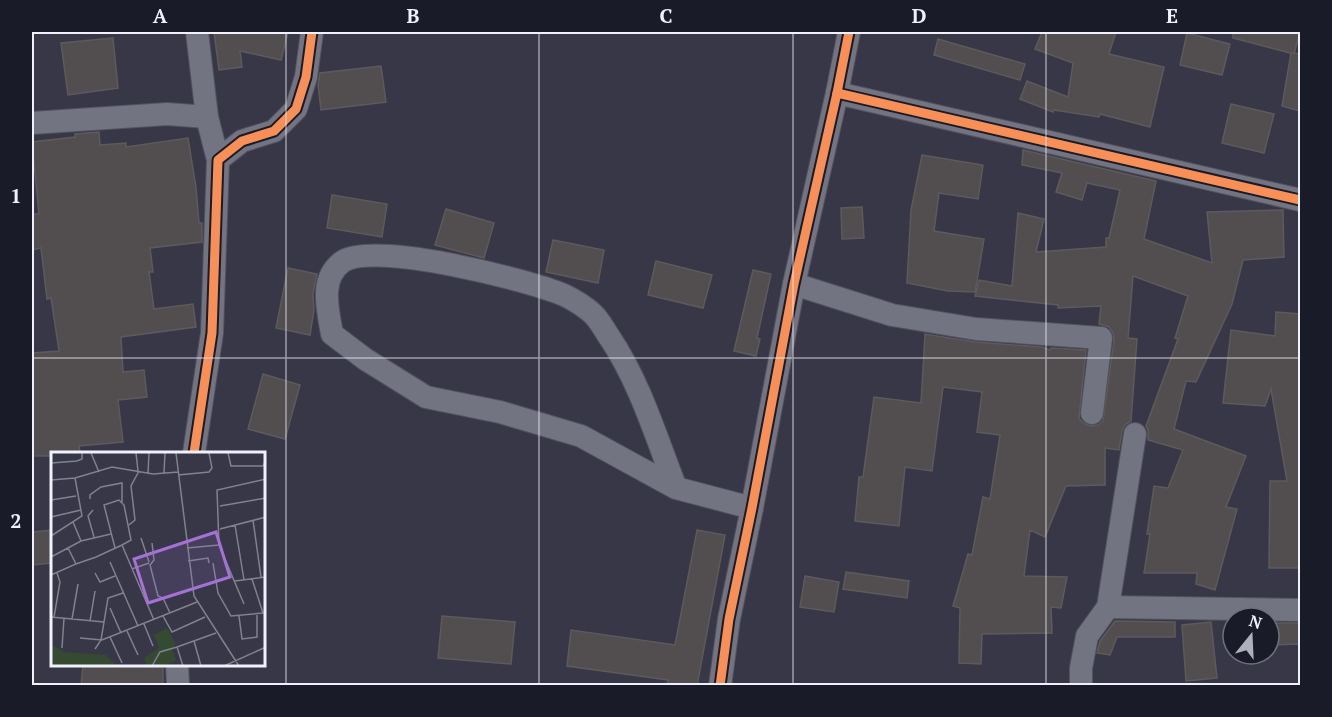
<svg xmlns="http://www.w3.org/2000/svg" width="1332" height="717" viewBox="0 0 1332 717" font-family="'PT Serif',serif">
<style>
.building{fill:#524e50;stroke:#5e5a5c;stroke-width:1.5}
.lines{fill:none;stroke-linecap:round;stroke-linejoin:round}
.minor-casing{stroke:#52535e;stroke-width:24}
.minor{stroke:#737482;stroke-width:22}
.cycleway-casing{stroke:#1a1b28;stroke-width:13}
.cycleway{stroke:#f78f57;stroke-width:9}
.grid{fill:none;stroke:#f0f1fc;stroke-width:1.5;stroke-opacity:0.55}
.inset-road{fill:none;stroke:#81818f;stroke-width:1.5}
.view{fill:#a471d4;fill-opacity:0.15;stroke:#a471d4;stroke-width:3}
.inset-edge{fill:none;stroke:#f0f1fc;stroke-width:3}
.neatline{fill:none;stroke:#f0f1fc;stroke-width:2}
.grid-label{font-size:20px;text-anchor:middle;font-weight:bold;fill:#f0f1fc}
</style>
<rect width="100%" height="100%" fill="#373747"/>
<g class="building">
<polygon points="214,32 288,32 281,60 240,51 242,67 219,70"/>
<polygon points="1042,32 1116,32 1109,54 1164,67 1150,127 1100,114 1099,117 1054,110 1053,112 1020,99 1027,81 1068,97 1073,63 1035,49"/>
<polygon points="1233,32 1300,32 1294,54 1233,38"/>
<polygon points="1187,33 1230,44 1222,75 1180,65"/>
<polygon points="113,38 118,88 68,95 61,43"/>
<polygon points="938,39 1025,64 1020,80 934,55"/>
<polygon points="1291,53 1300,54 1300,111 1282,106"/>
<polygon points="381,66 386,102 321,110 318,85 320,73"/>
<polygon points="1231,104 1274,114 1264,153 1222,143"/>
<polygon points="99,132 100,145 126,143 126,147 188,138 196,187 199,223 202,223 202,242 150,248 153,272 149,272 154,309 193,304 196,327 121,337 123,372 144,370 147,397 118,400 123,442 79,446 80,453 52,453 52,456 32,456 32,353 59,351 51,298 47,299 41,248 32,250 32,214 39,214 32,142 75,137 75,134"/>
<polygon points="1023,150 1156,181 1144,239 1212,263 1207,212 1283,210 1284,257 1243,260 1232,304 1196,382 1186,381 1174,429 1246,456 1226,507 1237,509 1215,590 1196,584 1197,573 1144,573 1150,534 1147,534 1154,486 1168,488 1183,450 1148,440 1148,430 1146,426 1178,339 1175,338 1188,296 1133,276 1128,338 1137,339 1131,421 1125,425 1122,431 1119,450 1105,448 1105,485 1066,486 1045,537 1030,530 1024,576 1067,577 1061,608 1051,607 1052,633 982,634 981,664 959,663 960,608 953,606 968,554 972,555 983,497 990,499 1000,435 977,432 982,392 943,387 932,471 905,467 899,526 855,521 859,477 863,477 874,397 921,403 925,334 975,342 1042,347 1050,350 1051,348 1086,350 1079,418 1083,423 1090,426 1098,425 1103,421 1114,340 1113,333 1109,327 1099,324 1101,306 1058,308 1058,305 975,296 979,280 1012,286 1018,213 1044,219 1036,252 1106,247 1106,238 1109,238 1120,190 1087,183 1082,200 1056,192 1062,173 1022,165"/>
<polygon points="922,155 983,165 978,199 939,193 934,231 984,239 975,292 948,291 907,283 911,210"/>
<polygon points="332,195 387,204 382,237 327,228"/>
<polygon points="862,207 864,238 842,239 841,208"/>
<polygon points="446,209 494,223 484,258 435,245"/>
<polygon points="553,240 604,250 598,283 546,272"/>
<polygon points="656,261 712,275 703,308 648,295"/>
<polygon points="288,268 317,274 313,294 314,310 310,335 276,328"/>
<polygon points="753,270 771,274 757,338 760,339 756,356 734,351"/>
<polygon points="1276,312 1300,314 1300,568 1269,568 1270,481 1287,481 1271,389 1265,406 1223,403 1231,330 1275,336"/>
<polygon points="263,374 300,385 285,439 248,429"/>
<polygon points="52,530 52,563 32,565 32,532"/>
<polygon points="697,530 725,535 697,686 667,686 668,680 567,666 571,630 675,645"/>
<polygon points="846,572 909,581 907,598 843,589"/>
<polygon points="805,576 839,582 834,612 800,607"/>
<polygon points="442,616 515,622 511,664 438,658"/>
<polygon points="1115,621 1175,622 1175,637 1117,637 1110,655 1097,653 1100,641"/>
<polygon points="1211,622 1217,678 1186,681 1182,625"/>
<polygon points="1269,623 1300,623 1300,644 1269,645"/>
<polygon points="83,664 163,664 163,686 81,686"/>
</g>
<g class="lines">
<g class="minor-casing">
<g id="minor">
<polyline points="197,32 207,117"/>
<polyline points="837,93 1300,200"/>
<polyline points="32,123 167,114 207,117 218,160"/>
<polyline points="794,284 892,315 976,329 1101,338 1092,413"/>
<polyline points="194,453 212,333 218,160 242,141 274,131 296,109 306,77 312,32"/>
<path d="M 676,488 C 656,437 640,383 610,338 C 605,331 600,321 594,315 C 587,308 573,299 564,295 C 528,280 373,240 342,262 C 319,279 328,310 332,334 L 365,359 L 426,397 L 500,412 L 581,436 L 676,488 L 752,508"/>
<polyline points="1108,607 1300,610"/>
<polyline points="177,664 178,686"/>
<polyline points="720,686 729,619 752,508 794,284 837,93 849,32"/>
<polyline points="1081,686 1081,668 1087,636 1108,607 1135,434"/>
</g>
</g>
<use href="#minor" class="minor"/>
<g class="cycleway-casing">
<g id="cycleway">
<polyline points="837,93 1300,200"/>
<polyline points="194,453 212,333 218,160 242,141 274,131 296,109 306,77 312,32"/>
<polyline points="720,686 729,619 752,508 794,284 837,93 849,32"/>
</g>
</g>
<use href="#cycleway" class="cycleway"/>
</g>
<path class="grid" d="M 286,32 L 286,686M 539,32 L 539,686M 793,32 L 793,686M 1046,32 L 1046,686M 32,358 L 1300,358"/>
<g transform="translate(51 452)">
<rect width="214" height="214" fill="#373747"/>
<path d="M 116,176 L 125,192 L 121,197 L 125,208 L 115,214 L 96,214 L 93,206 L 108,196 L 103,183 ZM 0,193 L 14,200 L 55,203 L 66,214 L 0,214 Z" fill="#354a31"/>
<path class="inset-road" d="M 40,1 L 48,20M 85,1 L 87,19M 125,1 L 143,144 L 188,214M 177,1 L 180,14 L 212,14 L 215,8M 0,11 L 26,9 L 31,7 L 31,1M 97,21 L 98,1M 113,21 L 114,1M 127,23 L 158,20 L 161,16 L 158,1M 0,28 L 24,26 L 61,15 L 102,22 L 127,20M 39,47 L 39,43 L 50,35 L 71,31 L 71,50M 0,48 L 25,44M 169,54 L 215,46M 42,58 L 37,64 L 43,85M 0,65 L 30,58M 202,68 L 210,125M 22,70 L 30,89M 78,73 L 84,68 L 80,34 L 88,19M 184,73 L 193,128M 169,77 L 215,65M 0,84 L 31,64 L 24,26M 90,86 L 98,110M 101,91 L 103,108 L 99,113 L 107,144 L 112,146 L 119,161M 71,93 L 103,168M 136,96 L 168,93M 0,105 L 30,89 L 60,82M 137,109 L 157,106 L 158,111M 59,110 L 87,174M 162,111 L 167,141 L 180,164 L 212,161 L 201,127M 25,112 L 45,105 L 71,93 L 80,88 L 73,53 L 68,48 L 53,53 L 64,96M 81,117 L 98,111M 44,121 L 49,130 L 64,124M 0,123 L 25,112 L 17,96M 184,129 L 215,125M 193,152 L 168,93 L 166,38 L 215,27M 59,156 L 70,181M 112,164 L 121,180 L 154,165M 188,164 L 191,187 L 206,185 L 206,163M 0,165 L 53,170M 3,165 L 9,130 L 6,121M 21,167 L 27,132M 39,169 L 44,139M 93,172 L 102,194M 76,179 L 87,203M 59,185 L 71,211M 29,186 L 51,188 L 146,150M 143,189 L 150,214M 11,196 L 13,166M 44,197 L 50,188 L 57,146 L 72,141M 101,214 L 109,200 L 126,195M 132,214 L 126,195 L 165,181M 173,214 L 215,195"/>
<path class="view" d="M 165,80 L 179,125 L 97,151 L 83,107 Z"/>
<rect width="214" height="214" class="inset-edge"/>
</g>
<rect width="1332" height="717" fill="none" stroke="#1a1b28" stroke-width="66"/>
<g transform="translate(1251 636) rotate(18)"><circle r="28" fill="#1a1b28" stroke="#70717d" stroke-width="1.5"/>
<path d="M0-4.5L10 22L0 15L-10 22Z" fill="#afb0bd"/>
<text y="-9" font-size="16" font-weight="bold" text-anchor="middle" fill="#f0f1fc">N</text>
</g>
<rect x="33" y="33" width="1266" height="651" class="neatline"/>
<g class="grid-label">
<text x="160" y="23">A</text>
<text x="413" y="23">B</text>
<text x="666" y="23">C</text>
<text x="919" y="23">D</text>
<text x="1172" y="23">E</text>
<text x="16" y="203">1</text>
<text x="16" y="528">2</text>
</g>
</svg>
